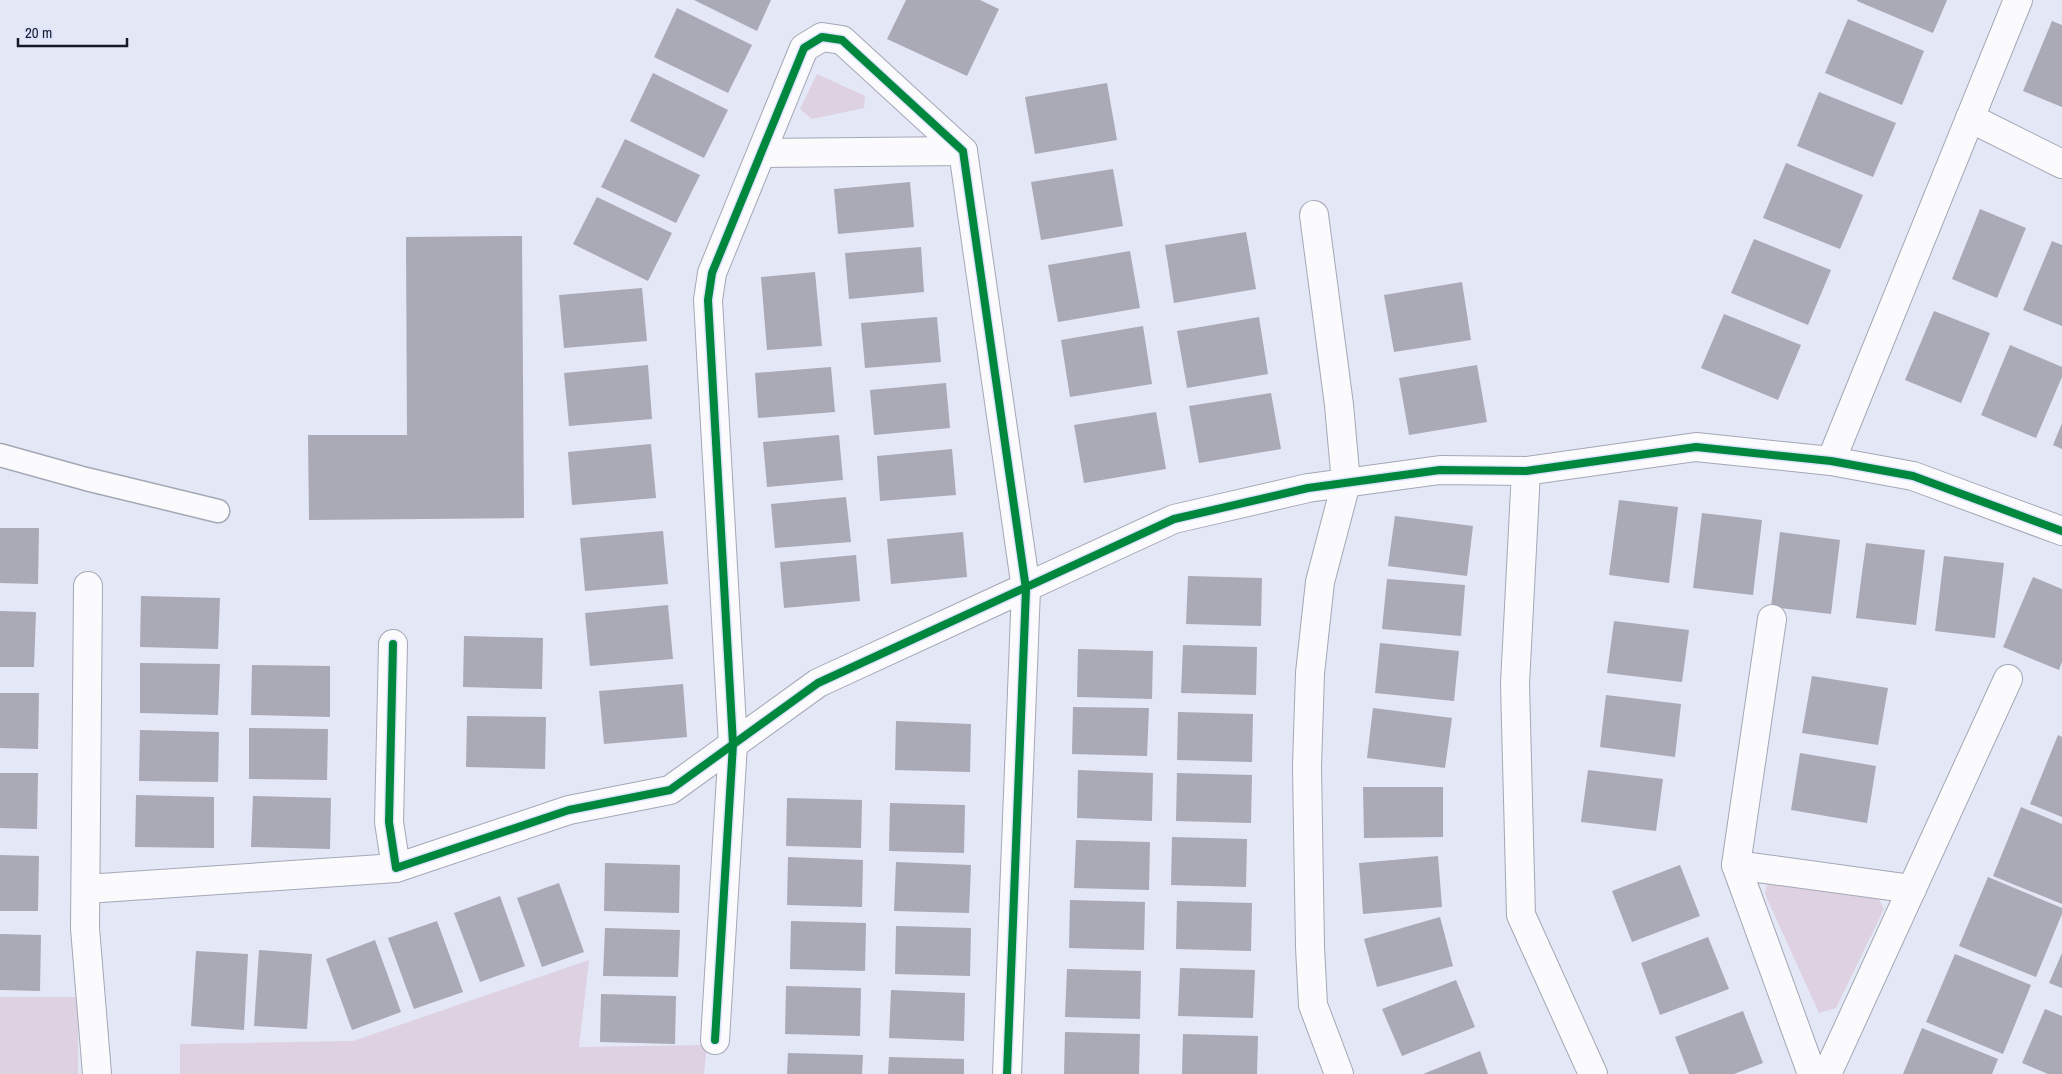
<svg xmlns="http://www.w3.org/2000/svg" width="2062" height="1074" viewBox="0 0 2062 1074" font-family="'Archivo Narrow',sans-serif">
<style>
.green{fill:#ded1e2}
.building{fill:#aaa9b6}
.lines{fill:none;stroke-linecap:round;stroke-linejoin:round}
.lane-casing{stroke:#a4a8b5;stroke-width:25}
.street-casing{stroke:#a4a8b5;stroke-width:30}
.lane{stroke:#fbfbfe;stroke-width:22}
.street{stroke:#fbfbfe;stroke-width:28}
.cycleway-casing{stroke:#dbe3fe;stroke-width:11}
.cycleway{stroke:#00873e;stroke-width:8}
</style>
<rect width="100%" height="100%" fill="#e3e7f6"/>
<g class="green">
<polygon points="817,74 865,96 864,108 812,119 800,109"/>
<polygon points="1768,878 1878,897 1884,909 1836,1008 1819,1013 1765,894"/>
<polygon points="589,960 579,1047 707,1045 704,1074 180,1074 180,1044 353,1041"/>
<rect x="0" y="997" width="78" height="77"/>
</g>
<g class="building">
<polygon points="694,0 771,0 757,31"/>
<polygon points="906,0 980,0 999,9 967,76 887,39"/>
<polygon points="1857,0 1947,0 1933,33 1857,1"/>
<polygon points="677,8 752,45 728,93 654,57"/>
<polygon points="1848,19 1924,51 1902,105 1825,73"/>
<polygon points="2052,21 2062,25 2062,107 2023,91"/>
<polygon points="653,73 728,110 704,158 630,121"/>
<polygon points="1107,83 1117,140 1035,154 1025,97"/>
<polygon points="1819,92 1896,123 1873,177 1797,146"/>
<polygon points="625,139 700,175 676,223 601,187"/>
<polygon points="1786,163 1863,195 1840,249 1763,218"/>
<polygon points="1113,169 1123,226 1041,240 1031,182"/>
<polygon points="910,182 914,227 838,234 834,189"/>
<polygon points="597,197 672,233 648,281 573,244"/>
<polygon points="1980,209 2026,228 1997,298 1952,279"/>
<polygon points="1246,232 1256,289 1174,303 1165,245"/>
<polygon points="522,236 524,518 309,520 308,435 407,435 406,237"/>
<polygon points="1754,239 1831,270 1808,325 1731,293"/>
<polygon points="2052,241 2062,245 2062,326 2023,310"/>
<polygon points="921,247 924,292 849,299 845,253"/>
<polygon points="1130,251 1140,308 1058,322 1048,265"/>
<polygon points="815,272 822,346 767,350 761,277"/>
<polygon points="1462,282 1471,340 1394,352 1384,295"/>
<polygon points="642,288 647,341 564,348 559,295"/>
<polygon points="1934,311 1990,333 1961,403 1905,380"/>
<polygon points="1724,314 1801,345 1778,400 1701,368"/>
<polygon points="937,317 941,362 865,368 861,323"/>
<polygon points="1259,317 1268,374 1187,388 1177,331"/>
<polygon points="1143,326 1152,384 1070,397 1061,340"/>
<polygon points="2010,345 2062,367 2062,377 2036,438 1981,415"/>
<polygon points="648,365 652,419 569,426 564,373"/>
<polygon points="1477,365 1487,422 1409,435 1399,378"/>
<polygon points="831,367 835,412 758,418 755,373"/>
<polygon points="946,383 950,428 874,435 870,390"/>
<polygon points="1271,393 1281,449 1199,463 1189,406"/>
<polygon points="1156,412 1166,469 1084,483 1074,425"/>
<polygon points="2062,423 2062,449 2053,445"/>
<polygon points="839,435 843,480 767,487 763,442"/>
<polygon points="651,444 656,498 572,505 568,452"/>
<polygon points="952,449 956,495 880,501 877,456"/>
<polygon points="846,497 851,542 775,548 771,504"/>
<polygon points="1619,500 1678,507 1669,583 1609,575"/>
<polygon points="1702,513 1762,520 1753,595 1693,588"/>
<polygon points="1395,516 1473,526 1467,576 1388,566"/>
<polygon points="0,528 39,528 38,584 0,583"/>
<polygon points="663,531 668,584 585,591 580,538"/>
<polygon points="963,532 967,577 891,584 887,539"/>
<polygon points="1780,532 1840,540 1831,614 1771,607"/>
<polygon points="1866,543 1925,550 1916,625 1856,618"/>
<polygon points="856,555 860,601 784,608 780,562"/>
<polygon points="1944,556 2004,563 1995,638 1935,631"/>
<polygon points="1188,576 1262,578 1261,626 1186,624"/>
<polygon points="2033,577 2062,589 2062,662 2059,670 2003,647"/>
<polygon points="1387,579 1465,585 1461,636 1382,629"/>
<polygon points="141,596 220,598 218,649 140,647"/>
<polygon points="668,605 673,659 590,666 585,613"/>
<polygon points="0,611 36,612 34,667 0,667"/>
<polygon points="1614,621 1689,630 1682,682 1607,673"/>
<polygon points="464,636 543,638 542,689 463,687"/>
<polygon points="1380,643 1459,651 1454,701 1375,693"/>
<polygon points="1183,645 1257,647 1256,695 1181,693"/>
<polygon points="1078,649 1153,651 1152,699 1077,697"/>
<polygon points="140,663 220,664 218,715 140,713"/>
<polygon points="252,665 330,666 330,717 251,715"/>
<polygon points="1812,676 1888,688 1878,745 1802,733"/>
<polygon points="683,684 687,737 604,744 599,691"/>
<polygon points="0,693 39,693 38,749 0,748"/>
<polygon points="1606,695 1681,704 1675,757 1600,747"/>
<polygon points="1073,707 1149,708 1147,756 1072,754"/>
<polygon points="1373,708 1452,718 1445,768 1367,758"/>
<polygon points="1178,712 1253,714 1252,762 1177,760"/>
<polygon points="467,716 546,717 545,769 466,767"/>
<polygon points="896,721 971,724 970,772 895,770"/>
<polygon points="249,728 328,729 327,780 249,779"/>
<polygon points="140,730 219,732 218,782 139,781"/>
<polygon points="2058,735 2062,737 2062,817 2030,804"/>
<polygon points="1800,753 1876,766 1867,823 1791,810"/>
<polygon points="1078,770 1153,773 1152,821 1077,818"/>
<polygon points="1588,770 1663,779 1656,831 1581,822"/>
<polygon points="0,773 38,773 37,829 0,828"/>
<polygon points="1177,773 1252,775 1251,823 1176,821"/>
<polygon points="1363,787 1443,787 1443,837 1364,838"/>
<polygon points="136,795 214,797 214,848 135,847"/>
<polygon points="253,796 331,798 330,849 251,847"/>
<polygon points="787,798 862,800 861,848 786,846"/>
<polygon points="890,803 965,805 964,853 889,851"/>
<polygon points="2021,807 2062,824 2062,904 1993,876"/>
<polygon points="1172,837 1247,839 1246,887 1171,885"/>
<polygon points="1076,840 1150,842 1149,890 1074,888"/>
<polygon points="0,855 39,856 38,911 0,911"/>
<polygon points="1438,856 1442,907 1363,914 1359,863"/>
<polygon points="788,857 863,860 862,907 787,905"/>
<polygon points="896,862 971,865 969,913 894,911"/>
<polygon points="605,863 680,865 679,913 604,911"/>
<polygon points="1680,865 1700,916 1632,942 1612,891"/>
<polygon points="1988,877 2062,908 2062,914 2036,977 1959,946"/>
<polygon points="559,883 584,952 542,967 517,898"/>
<polygon points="500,896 525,966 480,982 454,913"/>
<polygon points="1070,900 1145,902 1144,950 1069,948"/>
<polygon points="1177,901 1252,903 1251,951 1176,949"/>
<polygon points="1440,917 1453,966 1377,987 1364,939"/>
<polygon points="437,921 463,992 414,1009 388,938"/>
<polygon points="791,921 866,923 865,971 790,969"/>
<polygon points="896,926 971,928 970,976 895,974"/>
<polygon points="605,928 680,930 678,977 603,976"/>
<polygon points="0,934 41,935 40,991 0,990"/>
<polygon points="1708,937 1729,989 1660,1015 1641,963"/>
<polygon points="375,940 401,1012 352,1030 326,959"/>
<polygon points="259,950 312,954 307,1029 254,1026"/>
<polygon points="196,951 248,954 244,1030 191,1026"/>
<polygon points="2062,953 2062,988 2049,983"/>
<polygon points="1955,954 2031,985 2003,1054 1926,1022"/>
<polygon points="1180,968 1255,970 1253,1018 1178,1016"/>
<polygon points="1067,969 1141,971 1140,1019 1065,1017"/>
<polygon points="1456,980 1475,1027 1402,1056 1382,1009"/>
<polygon points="786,986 861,988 860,1036 785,1034"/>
<polygon points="891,990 965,993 964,1041 889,1038"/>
<polygon points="601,994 676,996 675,1044 600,1042"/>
<polygon points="2045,1009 2062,1016 2062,1074 2048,1074 2022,1063"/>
<polygon points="1743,1011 1763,1063 1734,1074 1689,1074 1675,1037"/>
<polygon points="1922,1028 1998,1059 1992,1074 1903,1074"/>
<polygon points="1065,1032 1140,1034 1139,1074 1064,1074"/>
<polygon points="1183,1034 1258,1036 1257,1074 1182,1074"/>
<polygon points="1480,1051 1488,1074 1423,1074"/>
<polygon points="788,1053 863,1055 862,1074 787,1074"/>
<polygon points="889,1057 964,1059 964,1074 888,1074"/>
</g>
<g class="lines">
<g class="lane-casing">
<polyline id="lane" points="0,455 86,479 218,511"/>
</g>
<g class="street-casing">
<g id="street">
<polyline points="1970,118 2062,164"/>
<polyline points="762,153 963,151"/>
<polyline points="1314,215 1339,405 1346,483 1320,582 1310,673 1307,766 1310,947 1313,1005 1339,1074"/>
<polyline points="1831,461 2018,0"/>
<polyline points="1526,471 1515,684 1521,915 1593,1074"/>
<polyline points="88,586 85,928 97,1074"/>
<polyline points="1772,619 1736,865 1812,1074"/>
<polyline points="393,644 389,822 396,868 569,810 670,790 818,683 1174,519 1308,488 1440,470 1526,471 1696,447 1831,461 1913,476 2062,531"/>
<polyline points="1736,865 1912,889"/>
<polyline points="86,889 396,868"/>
<polyline points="715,1040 733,744 708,300 712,273 804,48 822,37 842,40 963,151 1026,589 1007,1074"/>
<polyline points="1827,1074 2008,679"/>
</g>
</g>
<use href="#lane" class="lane"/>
<use href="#street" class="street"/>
<g class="cycleway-casing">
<g id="cycleway">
<polyline points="393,644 389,822 396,868 569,810 670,790 818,683 1174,519 1308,488 1440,470 1526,471 1696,447 1831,461 1913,476 2062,531"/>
<polyline points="715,1040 733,744 708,300 712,273 804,48 822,37 842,40 963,151 1026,589 1007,1074"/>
</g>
</g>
<use href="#cycleway" class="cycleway"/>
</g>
<path d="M18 38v8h109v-8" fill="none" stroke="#171a26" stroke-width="2.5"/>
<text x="25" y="38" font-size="15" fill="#171a26" stroke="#dbe3fe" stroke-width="4" paint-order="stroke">20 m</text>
</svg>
